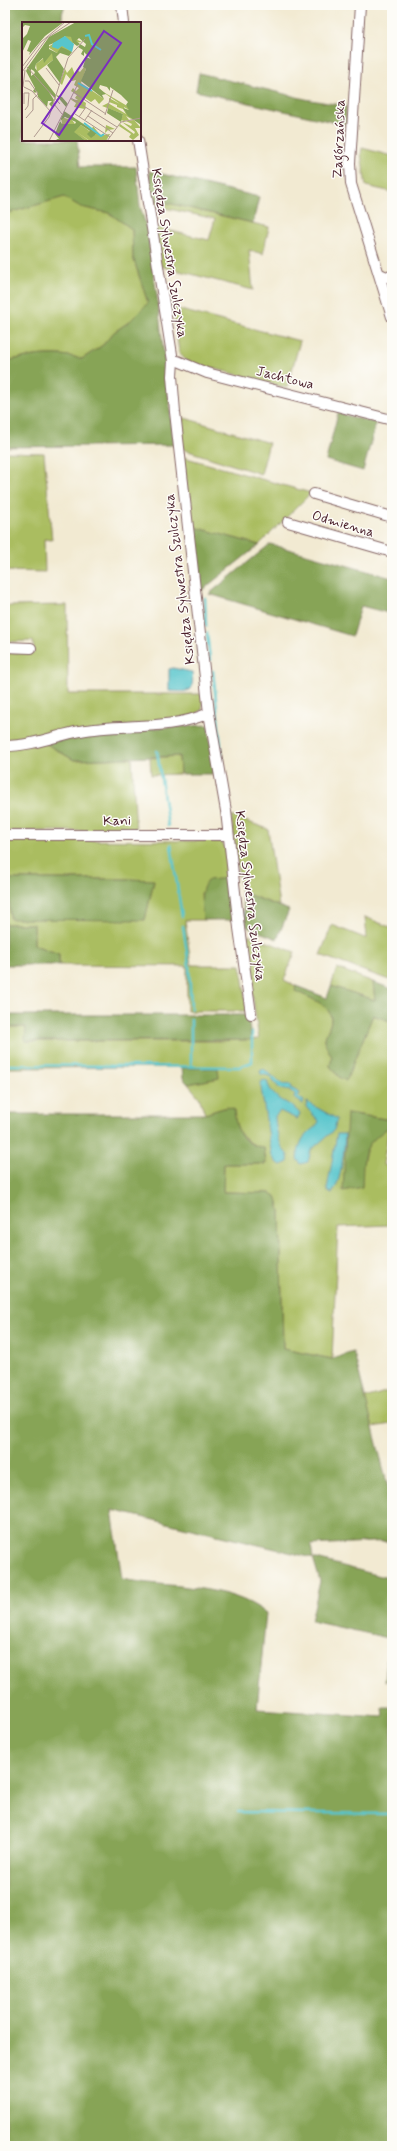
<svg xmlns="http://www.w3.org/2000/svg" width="397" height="2151" viewBox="0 0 397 2151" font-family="Mynerve,sans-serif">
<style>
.green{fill:#aabd61;stroke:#7a6e46;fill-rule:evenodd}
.forest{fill:#87a457;stroke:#686241}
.water{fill:#57c5cc;stroke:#50727c}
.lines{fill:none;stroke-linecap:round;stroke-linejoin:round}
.stream{stroke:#57c5cc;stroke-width:2.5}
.minor-casing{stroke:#856665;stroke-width:12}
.minor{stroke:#fff;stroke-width:10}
.labels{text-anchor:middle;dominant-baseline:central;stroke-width:3;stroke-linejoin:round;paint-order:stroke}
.street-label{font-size:14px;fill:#4a1f2b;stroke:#fdfcf7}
.inset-river{fill:none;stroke:#57c5cc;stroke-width:2}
.inset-road{fill:none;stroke:#af998f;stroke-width:1}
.view{fill:#7b2cbf;fill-opacity:0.15;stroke:#7b2cbf;stroke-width:2}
.inset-edge{fill:none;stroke:#4a1f2b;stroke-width:2}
</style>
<rect width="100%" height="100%" fill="#fdfcf7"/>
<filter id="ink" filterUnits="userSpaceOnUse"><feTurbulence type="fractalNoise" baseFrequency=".025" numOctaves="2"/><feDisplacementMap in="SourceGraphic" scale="8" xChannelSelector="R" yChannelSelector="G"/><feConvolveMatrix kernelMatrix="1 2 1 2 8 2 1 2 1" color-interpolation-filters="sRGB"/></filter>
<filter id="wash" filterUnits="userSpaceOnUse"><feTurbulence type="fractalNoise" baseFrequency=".012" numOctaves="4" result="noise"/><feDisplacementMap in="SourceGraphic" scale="16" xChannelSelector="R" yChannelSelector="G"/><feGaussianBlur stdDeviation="0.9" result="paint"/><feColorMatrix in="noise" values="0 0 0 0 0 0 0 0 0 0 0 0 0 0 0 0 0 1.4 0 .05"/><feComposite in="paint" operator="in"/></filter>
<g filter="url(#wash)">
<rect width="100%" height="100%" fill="#f2ead2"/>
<g class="green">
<polygon points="362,148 392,156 392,192 366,186 361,154"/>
<path d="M 64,197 L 81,207 L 109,213 L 132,229 L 133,257 L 148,303 L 129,322 L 114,332 L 103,345 L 82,359 C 55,351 32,356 5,361 L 5,214 Z"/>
<polygon points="151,199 269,227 263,254 249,250 253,290 160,266 154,227 209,240 215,219 160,207 152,208"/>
<polygon points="173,308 300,341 287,388 186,361 179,352"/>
<polygon points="178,416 269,443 261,474 182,449"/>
<polygon points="5,452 44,453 52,540 44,539 45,572 5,571"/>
<polygon points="183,457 311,493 259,545 191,526"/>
<polygon points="67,605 68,694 204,694 202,710 193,716 34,740 5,741 5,653 34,652 33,641 5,642 5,606"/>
<polygon points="45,743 74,760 132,758 136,831 5,831 5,748"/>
<polygon points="179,756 180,774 151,775 150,758"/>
<polygon points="231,816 268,829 279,906 241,892"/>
<path d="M 5,840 L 219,841 L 225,846 L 230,878 L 201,893 L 203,920 L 185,920 L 191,965 L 241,965 L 247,1011 L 187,1011 L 187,966 L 59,965 L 59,954 L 34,945 L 34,924 L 5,924 ZM 9,879 L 128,879 L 154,881 L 145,920 Z"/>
<polygon points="365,917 392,928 392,972 389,980 320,955 332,925 367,939"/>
<path d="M 248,935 L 295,952 L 284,980 L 296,986 L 296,991 C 307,997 331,1004 331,1019 C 331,1027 325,1033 325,1040 C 325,1047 330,1051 332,1058 L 330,1066 L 339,1077 L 346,1080 L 373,1015 L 392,1022 L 392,1120 L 347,1113 L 363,1165 C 366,1143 372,1139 389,1127 L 383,1165 L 392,1167 L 392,1225 L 338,1227 L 332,1359 L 283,1349 L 280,1210 L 277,1200 L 271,1193 L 223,1192 L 224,1164 L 266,1164 L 264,1148 C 240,1142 236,1128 227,1107 L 205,1114 L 199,1097 L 188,1084 L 219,1078 L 188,1067 L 5,1068 L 5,1027 L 26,1027 L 26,1041 L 219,1041 L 259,1039 L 244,938 Z"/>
<polygon points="337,968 373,982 375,1000 331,986"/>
<polygon points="392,1390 392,1424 373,1427 365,1398"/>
</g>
<g class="forest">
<path d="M 5,5 L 65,5 L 62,14 L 63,23 L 23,23 L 23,140 L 77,140 L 80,167 L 136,167 L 140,206 L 147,229 L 158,303 L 174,445 L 5,447 L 5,361 C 32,356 55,351 82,359 L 103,345 L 114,332 L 129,322 L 148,303 L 133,257 L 132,229 L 109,213 L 81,207 L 64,197 L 5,214 Z"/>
<polygon points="199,73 305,99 346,106 346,125 196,91"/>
<polygon points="149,171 259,197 253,223 151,199"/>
<polygon points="338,413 376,423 363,471 326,460"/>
<polygon points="191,526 259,545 201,591 198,590"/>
<polygon points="270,544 392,578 392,614 361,606 352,636 209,594"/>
<polygon points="208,725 215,774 180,774 179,756 74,760 45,743 106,731"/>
<path d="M 230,878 L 236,917 L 231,920 L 203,920 C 202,906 198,891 208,880 Z"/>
<polygon points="9,879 128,879 154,880 145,920 10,919"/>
<polygon points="241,892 289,910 277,939 247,927"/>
<polygon points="5,924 34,924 34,945 59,954 59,965 5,965"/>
<path d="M 373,982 L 392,989 L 392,1022 L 373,1015 L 346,1081 L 339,1077 L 330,1066 L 332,1058 C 330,1051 325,1047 325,1040 C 325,1033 331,1027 331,1019 C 331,1004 307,997 295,991 L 296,986 L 327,998 L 331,986 L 375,1000 Z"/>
<polygon points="5,1015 248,1015 251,1040 25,1041 26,1027 5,1027"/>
<polygon points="182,1068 218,1068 219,1078 188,1084 183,1078"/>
<path d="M 227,1107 L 234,1109 C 236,1132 241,1143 264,1148 L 266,1164 L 224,1164 L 223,1192 L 271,1193 L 276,1196 L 280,1210 L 283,1349 L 332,1359 L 353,1352 L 355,1357 L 392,1503 L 392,1541 L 311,1545 L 313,1558 L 392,1579 L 392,1681 L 385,1681 L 388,1638 L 311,1621 L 320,1581 L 313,1558 L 112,1510 L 122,1579 C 167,1588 228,1583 266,1613 L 257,1709 L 383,1717 L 382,1707 L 392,1707 L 392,2146 L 5,2146 L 5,1114 L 205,1114 Z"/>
<path d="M 347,1113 L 391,1120 L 389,1127 C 360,1148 364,1153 362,1187 L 343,1191 Z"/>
</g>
<g class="water">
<path d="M 173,668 L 192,672 C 195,694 187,692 169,691 L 169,669 Z"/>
<polygon points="264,1069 282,1084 292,1085 291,1088 300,1093 298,1097 304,1101 303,1104 294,1098 295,1094 290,1091 280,1089 269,1076 261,1074 260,1071"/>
<path d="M 264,1080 L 267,1081 C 273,1103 289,1099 300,1114 L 297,1119 L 280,1111 L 275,1116 C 275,1125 278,1137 281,1145 C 283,1153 290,1152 288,1162 L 281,1165 L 276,1162 L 272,1156 L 261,1088 L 261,1082 Z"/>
<path d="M 307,1102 L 337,1119 L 334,1130 L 311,1150 L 308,1162 L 301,1164 L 297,1159 C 298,1152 300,1140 306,1135 C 311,1129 316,1128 319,1121 L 306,1107 Z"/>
<path d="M 337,1134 L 345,1134 C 344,1150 342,1181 332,1193 L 328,1192 L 327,1189 Z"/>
</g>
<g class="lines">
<g class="stream">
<polyline points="205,598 206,626"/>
<polyline points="207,633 210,660"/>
<polyline points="213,671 223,766"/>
<polyline points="157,751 168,826"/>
<polyline points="171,845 182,917"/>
<polyline points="242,913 244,924"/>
<polyline points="183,926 189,965 191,1009"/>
<polyline points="191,1019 191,1065"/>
<polyline points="5,1065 239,1067 252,1062 252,1032"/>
<polyline points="238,1812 392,1814"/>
</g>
</g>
</g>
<g filter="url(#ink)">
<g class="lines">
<g class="minor-casing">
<g id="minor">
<polyline points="122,5 124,23"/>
<polyline points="360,5 350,163 351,184 392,317"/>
<polyline points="138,140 173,361 172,376 175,412 209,713 226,811 239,928 251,1014"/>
<polyline points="380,274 387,277 392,277"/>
<polyline points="173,361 178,361 207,373 392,420"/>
<polyline points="314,494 392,517"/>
<polyline points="288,522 392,552"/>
<polyline points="5,647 31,648"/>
<path d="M 5,746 C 31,746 55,736 80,731 C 123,723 169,731 209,713"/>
<polyline points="5,835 228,835"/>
</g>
</g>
<use href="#minor" class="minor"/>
</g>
</g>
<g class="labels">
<g class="street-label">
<text transform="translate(339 139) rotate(-88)">Zagórzańska</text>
<text transform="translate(169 253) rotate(81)">Księdza Sylwestra Szulczyka</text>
<text transform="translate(285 378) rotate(14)">Jachtowa</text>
<text transform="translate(343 524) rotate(16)">Odmienna</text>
<text transform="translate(180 579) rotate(-97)">Księdza Sylwestra Szulczyka</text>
<text x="117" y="821">Kani</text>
<text transform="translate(250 896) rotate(83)">Księdza Sylwestra Szulczyka</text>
</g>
</g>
<g transform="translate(22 22)">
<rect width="119" height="119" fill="#f2ead2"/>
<path d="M 45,13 L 60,20 L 51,21 L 49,31 L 42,28 L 35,31 L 26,25 ZM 30,30 L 33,33 L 31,38 L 15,50 L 14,42 ZM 50,45 L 53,53 L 55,48 L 58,50 L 62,45 L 64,47 L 59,61 L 82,77 L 77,82 L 73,77 L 69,80 L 63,76 L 61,79 L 64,81 L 63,87 L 52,85 L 54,81 L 48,77 L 56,78 L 53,76 L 55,73 L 49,69 L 51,66 L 54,69 L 57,66 L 52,63 L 54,58 L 50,59 L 44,52 L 40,63 L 38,61 L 43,47 L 45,51 ZM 78,68 L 107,85 L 107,88 L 102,85 L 103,89 L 111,98 L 104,94 L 107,98 L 102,99 L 99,98 L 101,92 L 80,84 L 86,81 L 104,92 L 101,87 L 95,85 L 95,83 L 87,80 L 87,76 L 98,82 ZM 39,95 L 50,98 L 53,102 L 40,102 ZM 112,98 L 119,106 L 113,106 L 117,113 L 111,118 L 107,115 L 109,112 L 97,104 L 98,102 L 112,112 L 113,110 L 100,100 L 109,104 L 110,102 L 104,99 ZM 59,103 L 73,113 L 75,110 L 70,107 L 71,104 L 79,114 L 83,111 L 84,103 L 93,107 L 86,108 L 81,113 L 88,112 L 84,119 L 68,119 L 55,110 L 66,118 L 64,119 L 51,110 Z" fill="#aabd61"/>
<path d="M 0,0 L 42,0 L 23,14 L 7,33 L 8,30 L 5,29 L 9,19 L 6,18 L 0,31 L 0,17 L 5,12 L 8,4 L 3,3 L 0,6 ZM 54,0 L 119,0 L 119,103 L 106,94 L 101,86 L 107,88 L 104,83 L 106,80 L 99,73 L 88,65 L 88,69 L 85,65 L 78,63 L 77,66 L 84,72 L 80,73 L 82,77 L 59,59 L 64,47 L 61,45 L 64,35 L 69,37 L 62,30 L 62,34 L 59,32 L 61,28 L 56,25 L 58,22 L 63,25 L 64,22 L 57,16 L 54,19 L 58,22 L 55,24 L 51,21 L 49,15 L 43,14 L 37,19 L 27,23 L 27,27 L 35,31 L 39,25 L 50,30 L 47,34 L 38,31 L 34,35 L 42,47 L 38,61 L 25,43 L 31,38 L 30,31 L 22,41 L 21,36 L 14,42 L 13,46 L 34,73 L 40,75 L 46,82 L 44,85 L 34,73 L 33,76 L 27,70 L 32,78 L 30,85 L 27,82 L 30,79 L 26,79 L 25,85 L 16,75 L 15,69 L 13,71 L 11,69 L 13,66 L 4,49 L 6,45 L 9,47 L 9,54 L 13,51 L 12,49 L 6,45 L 27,15 ZM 86,86 L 101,92 L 99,100 L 85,91 ZM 42,89 L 75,111 L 73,113 L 69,116 L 65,112 L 68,109 L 59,103 L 52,110 L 64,119 L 37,119 L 34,117 L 37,117 L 33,112 ZM 43,95 L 54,100 L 53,102 L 40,102 L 38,99 Z" fill="#87a457" fill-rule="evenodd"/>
<path d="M 43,14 L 52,22 L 50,30 L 40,24 L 36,27 L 30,25 L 31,21 Z" fill="#57c5cc"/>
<path class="inset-river" d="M 63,14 L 67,13 L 70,22 L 79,28M 56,61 L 70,69M 62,101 L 79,114 L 82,112"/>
<path class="inset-road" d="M 0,45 L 19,20 L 43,0M 5,45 L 38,82M 24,46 L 37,63M 0,50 L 25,16 L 49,0M 3,59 L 7,59 L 16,72 L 11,77 L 11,88 L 4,96M 1,65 L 3,48M 2,65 L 10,69 L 29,90M 51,70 L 84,92M 49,76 L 95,105M 2,82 L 2,71 L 7,71 L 6,84 L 3,88M 32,82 L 40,92M 53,92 L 88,115M 83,93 L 91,68M 66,94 L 91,111M 57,95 L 64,85M 63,98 L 70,88M 12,115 L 27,95 L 46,36 L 63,17M 27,119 L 56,62M 85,119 L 99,100 L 119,96"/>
<path class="view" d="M 82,9 L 99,21 L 37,113 L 20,101 Z"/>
<rect width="119" height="119" class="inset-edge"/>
</g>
<rect width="397" height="2151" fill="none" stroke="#fdfcf7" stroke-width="20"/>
</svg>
